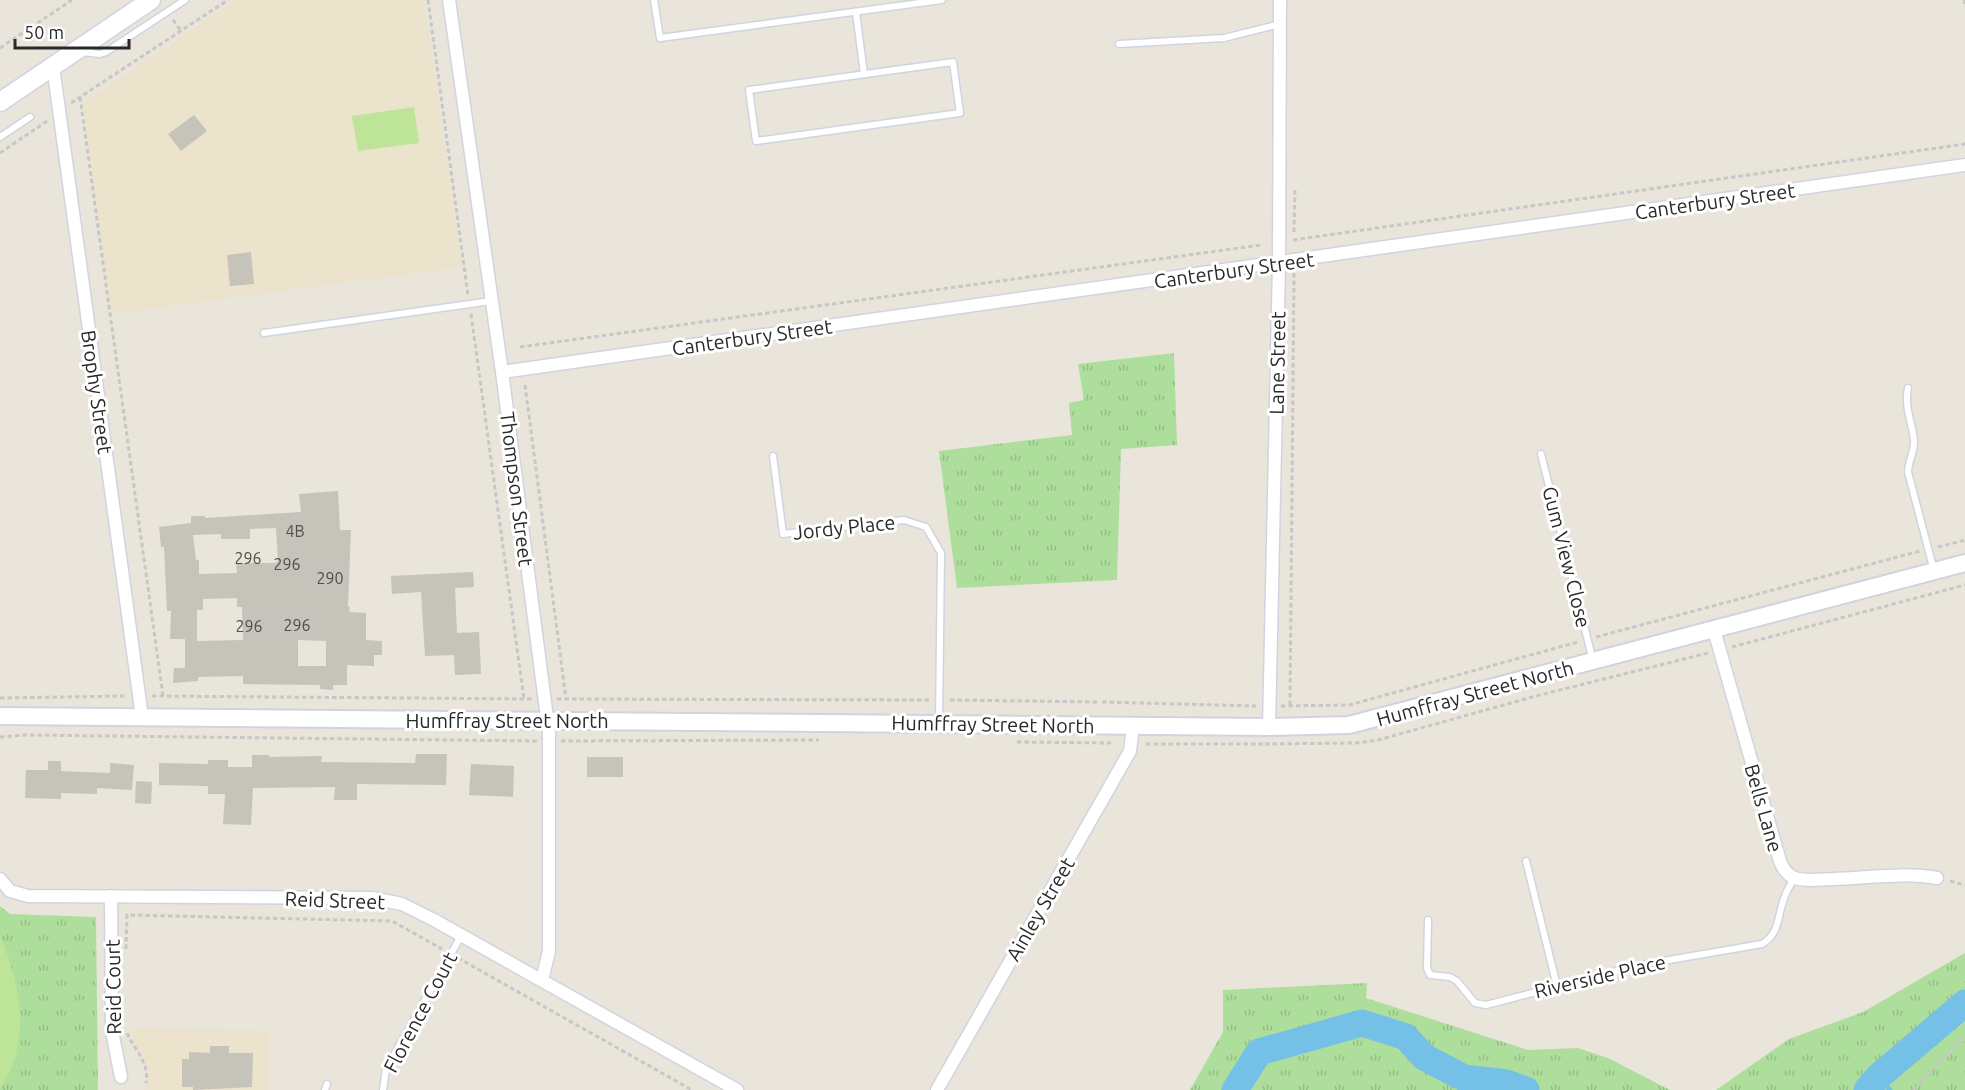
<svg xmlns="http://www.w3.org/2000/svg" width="1965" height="1090" viewBox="0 0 1965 1090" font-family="Ubuntu,sans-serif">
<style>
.education{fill:#ebe3cc}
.grass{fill:url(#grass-tufts)}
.pitch{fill:#bee597}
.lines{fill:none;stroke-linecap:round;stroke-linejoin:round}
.stream{stroke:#74c0e7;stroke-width:4.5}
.river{stroke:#74c0e7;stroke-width:27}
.building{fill:#c6c3ba;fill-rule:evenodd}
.service-casing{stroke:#d1d3e1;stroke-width:9}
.minor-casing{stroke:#d1d3e1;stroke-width:15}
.tertiary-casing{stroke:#d1d3e1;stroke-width:20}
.secondary-casing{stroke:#d1d3e1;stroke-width:21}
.path{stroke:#c7c7c7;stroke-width:3;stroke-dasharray:4.5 3;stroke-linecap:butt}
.service{stroke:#fff;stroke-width:6}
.minor{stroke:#fff;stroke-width:12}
.tertiary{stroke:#fff;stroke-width:16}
.secondary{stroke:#fff;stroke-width:18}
.labels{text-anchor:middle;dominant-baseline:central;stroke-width:6;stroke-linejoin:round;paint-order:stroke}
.number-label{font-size:16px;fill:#50504d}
.street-label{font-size:20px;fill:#292929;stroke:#fff}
</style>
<defs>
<pattern id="grass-tufts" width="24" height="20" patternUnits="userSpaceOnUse" patternTransform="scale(1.5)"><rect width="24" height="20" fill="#adde9b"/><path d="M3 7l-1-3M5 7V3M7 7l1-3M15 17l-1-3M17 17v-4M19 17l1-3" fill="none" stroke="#95be86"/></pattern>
</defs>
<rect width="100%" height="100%" fill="#eae5db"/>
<g class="education">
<polygon points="236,0 424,0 462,267 110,314 82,104"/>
<polygon points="130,1028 269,1030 269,1090 145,1090 149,1071 146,1061 135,1043"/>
</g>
<g class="grass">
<polygon points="1174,353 1177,445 1121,449 1117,580 957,588 939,451 1072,435 1069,403 1084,400 1078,364"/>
<polygon points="0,906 10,914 96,917 98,1090 0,1090"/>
<polygon points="1965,953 1965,1090 1716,1090 1789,1039 1863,1012"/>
<polygon points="1367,983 1366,998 1528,1050 1578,1048 1610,1059 1670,1090 1190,1090 1223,1032 1223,990"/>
</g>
<g class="pitch">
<polygon points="414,107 419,143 358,151 352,116"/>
<path d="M 0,935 C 20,985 33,1040 0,1089 Z"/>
</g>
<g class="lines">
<polyline class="stream" points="1878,1077 1890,1090"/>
<g class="river">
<polyline points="1235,1090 1259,1052 1362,1023 1406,1037 1424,1057 1464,1078 1506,1083 1526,1090"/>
<polyline points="1867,1090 1878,1077 1965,1003"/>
</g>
</g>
<g class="building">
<polygon points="194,115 207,131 181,151 168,134"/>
<polygon points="251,252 254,284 230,286 227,255"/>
<path d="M 338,491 L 340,530 L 351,530 L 348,607 L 350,607 L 349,612 L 366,613 L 366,640 L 382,641 L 382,655 L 374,655 L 374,666 L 347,665 L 347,685 L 333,685 L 333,690 L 320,689 L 320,685 L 243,684 L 243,676 L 198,677 L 198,681 L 173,683 L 174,668 L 185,668 L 185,639 L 170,639 L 171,611 L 167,611 L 164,547 L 161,547 L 159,527 L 191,523 L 191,516 L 205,516 L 205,518 L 301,512 L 299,494 ZM 276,528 L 278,560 L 276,563 L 236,563 L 237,573 L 199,574 L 199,560 L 196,560 L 193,535 L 221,534 L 221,539 L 250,539 L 250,529 ZM 237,598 L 237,607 L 242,607 L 243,640 L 197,641 L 197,610 L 203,610 L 203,599 ZM 298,640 L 326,641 L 326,666 L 298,666 Z"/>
<polygon points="473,572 474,587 455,588 457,633 479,632 481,674 455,675 454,655 425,656 421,592 392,594 391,576"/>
<polygon points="416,754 447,754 446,785 357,784 357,800 334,800 335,787 253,788 251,825 223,824 225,794 208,794 208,786 159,785 159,763 208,764 208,760 228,760 228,767 252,767 252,755 269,755 269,757 322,756 321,762 415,763"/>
<rect x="587" y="757" width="36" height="20"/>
<polygon points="48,761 61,761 61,771 110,773 110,763 134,765 132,790 97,788 97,794 61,793 61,799 25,798 26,770 48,770"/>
<polygon points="471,764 514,766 513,797 469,795"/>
<polygon points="136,781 152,782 151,804 135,803"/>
<polygon points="210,1046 229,1046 229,1053 253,1053 252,1087 193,1090 193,1087 182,1087 182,1059 189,1059 189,1052 210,1053"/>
</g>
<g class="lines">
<g class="service-casing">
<g id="service">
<polyline points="654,0 660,38 942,0"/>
<polyline points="856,12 864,74"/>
<polyline points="1119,44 1224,38 1280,24"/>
<polyline points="82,52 100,54 106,52 185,0"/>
<polygon points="953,62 960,113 756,141 749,90"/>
<polyline points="0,137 30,117"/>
<polyline points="264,333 491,301"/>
<path d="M 1908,388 C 1904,407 1912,422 1914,440 C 1915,452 1908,461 1908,472 L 1934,571"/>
<polyline points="1541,454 1593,661"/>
<polyline points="773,456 783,534 904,520 926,527 941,553 939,723"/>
<polyline points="1526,861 1557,986"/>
<path d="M 1428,920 L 1427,968 L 1430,975 L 1450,977 L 1457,981 L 1475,1003 L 1486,1005 L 1640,965 L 1762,944 C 1781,933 1777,914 1785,896 C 1787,890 1791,884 1794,878"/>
<polyline points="325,1090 327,1084"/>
<polyline points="383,1090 386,1069 461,936"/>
</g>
</g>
<g class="minor-casing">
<g id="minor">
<polyline points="449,0 502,372 549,733 549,951 542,980"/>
<polyline points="53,66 142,717"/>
<polyline points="502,372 1965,165"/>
<path d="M 1714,630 L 1780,861 C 1783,869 1787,875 1795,878 C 1807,882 1821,879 1833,879 C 1868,878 1902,872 1937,878"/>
<polyline points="1269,727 1279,263 1280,0"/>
<polyline points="0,879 10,891 28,896 372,898 402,904 434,920 737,1090"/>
<polyline points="111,896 112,1031 121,1077"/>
<polyline points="937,1090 1130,751 1133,726"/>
</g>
</g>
<g class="tertiary-casing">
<polyline id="tertiary" points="0,716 1269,727 1349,725 1965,563"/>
</g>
<g class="secondary-casing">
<polyline id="secondary" points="0,102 151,0"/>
</g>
<g class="path">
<polyline points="428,0 468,296"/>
<polyline points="1964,0 1965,4"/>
<polyline points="173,20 181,31"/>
<polyline points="0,48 72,0"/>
<polyline points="80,97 163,696"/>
<polyline points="71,103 228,0"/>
<polyline points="0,153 47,121"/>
<polyline points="1294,232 1295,189"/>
<polyline points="1293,240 1965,144"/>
<polyline points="471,314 524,699"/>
<polyline points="520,347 1261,245"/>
<polyline points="525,385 566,699"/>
<polyline points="1938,547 1965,540"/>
<polyline points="1596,637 1920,551"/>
<polyline points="1732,647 1965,585"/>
<polyline points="152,696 532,699"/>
<polyline points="0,698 127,696"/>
<polyline points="557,699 931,700"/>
<polyline points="950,700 1099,702"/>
<polyline points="1102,702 1256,706"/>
<polyline points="1290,705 1294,273"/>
<polyline points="1281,706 1349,705 1578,642"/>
<polyline points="0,737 25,735 537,741"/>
<polyline points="561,741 819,740"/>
<polyline points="1017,742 1111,743"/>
<polyline points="1146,744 1263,744"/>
<polyline points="1265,744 1357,743 1378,740 1536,696 1708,653"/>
<polyline points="1950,881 1965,885"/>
<polyline points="126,949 127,915 392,921 442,949"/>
<polyline points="458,958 692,1090"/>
<path d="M 127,1033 C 135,1050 150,1064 146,1083"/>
<polyline points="1913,1090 1965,1036"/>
</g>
<use href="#service" class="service"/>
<use href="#minor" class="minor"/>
<use href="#tertiary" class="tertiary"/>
<use href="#secondary" class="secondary"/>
</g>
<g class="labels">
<g class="number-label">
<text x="295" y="531">4B</text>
<text x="248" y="558">296</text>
<text x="287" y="564">296</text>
<text x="330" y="578">290</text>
<text x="297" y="625">296</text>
<text x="249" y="626">296</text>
</g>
<g class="street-label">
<text transform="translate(1715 201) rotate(-8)">Canterbury Street</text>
<text transform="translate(1234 270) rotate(-8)">Canterbury Street</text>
<text transform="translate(752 337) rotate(-8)">Canterbury Street</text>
<text transform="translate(1277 363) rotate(-89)">Lane Street</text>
<text transform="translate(97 392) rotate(82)">Brophy Street</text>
<text transform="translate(517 489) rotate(83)">Thompson Street</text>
<text transform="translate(844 527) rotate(-6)">Jordy Place</text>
<text transform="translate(1567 557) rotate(76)">Gum View Close</text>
<text transform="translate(1475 693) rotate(-15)">Humffray Street North</text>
<text x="507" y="720">Humffray Street North</text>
<text transform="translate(993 724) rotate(1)">Humffray Street North</text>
<text transform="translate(1764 808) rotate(74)">Bells Lane</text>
<text transform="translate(335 900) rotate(2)">Reid Street</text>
<text transform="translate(1040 909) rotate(-60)">Ainley Street</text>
<text transform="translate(1600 976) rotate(-13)">Riverside Place</text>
<text transform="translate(113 987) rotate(-91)">Reid Court</text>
<text transform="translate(420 1012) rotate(-62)">Florence Court</text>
</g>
</g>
<path d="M15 39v9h114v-9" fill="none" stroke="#292929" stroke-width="3"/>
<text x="24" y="39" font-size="18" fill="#292929" stroke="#ffffff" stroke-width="4.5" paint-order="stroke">50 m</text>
</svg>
